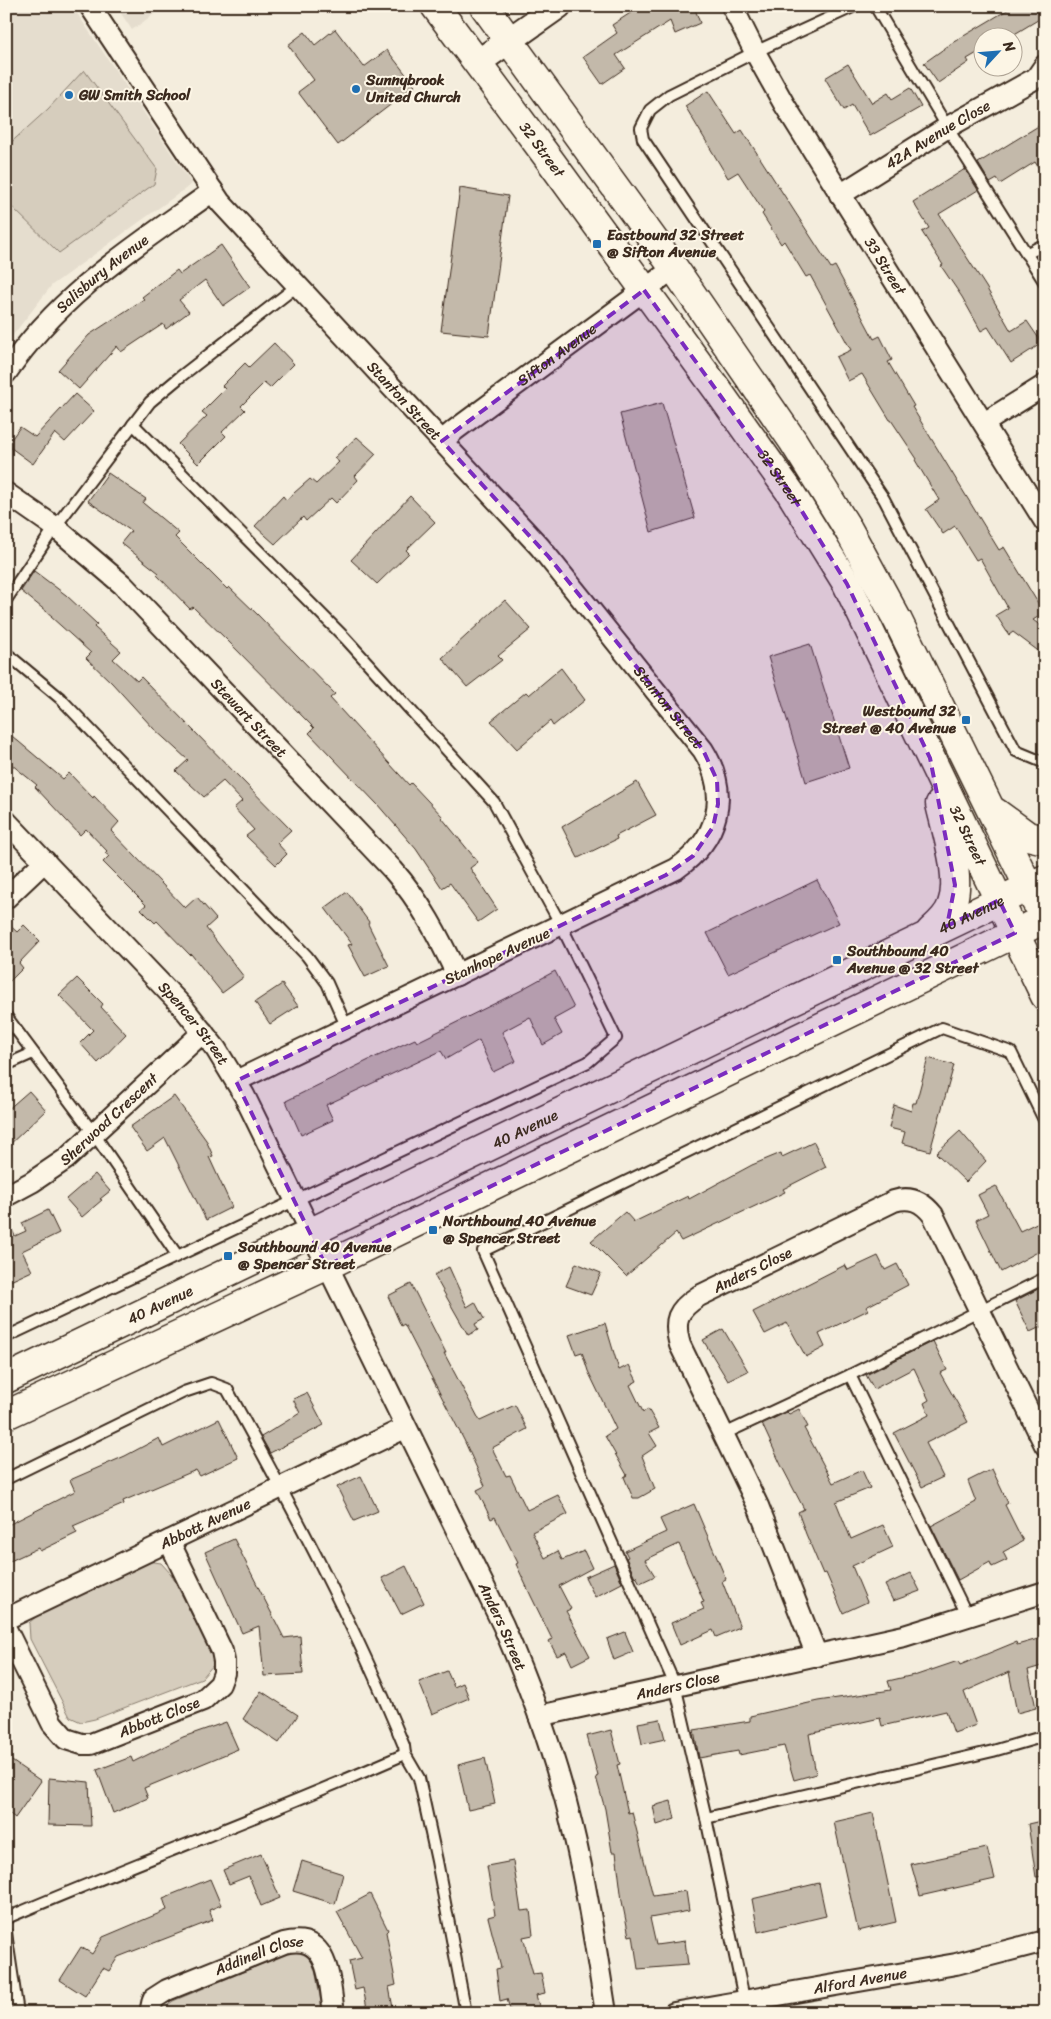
<svg xmlns="http://www.w3.org/2000/svg" width="1051" height="2019" viewBox="0 0 1051 2019" font-family="Sriracha,sans-serif">
<style>
.built{fill:#e5ddce}
.green{fill:#d6cdbd;stroke:#887c6e}
.building{fill:#c3b9aa;stroke:#3b2a1e}
.lines{fill:none;stroke-linecap:round;stroke-linejoin:round}
.service-casing{stroke:#3b2a1e;stroke-width:14}
.minor-casing{stroke:#3b2a1e;stroke-width:24}
.tertiary-casing{stroke:#3b2a1e;stroke-width:29}
.secondary-casing{stroke:#3b2a1e;stroke-width:31}
.service{stroke:#fcf5e5;stroke-width:10}
.minor{stroke:#fcf5e5;stroke-width:20}
.tertiary{stroke:#fcf5e5;stroke-width:25}
.secondary{stroke:#fcf5e5;stroke-width:28}
.marked{fill:#7b2cbf;fill-opacity:0.2;stroke:#7b2cbf;stroke-width:4;stroke-dasharray:10 6;stroke-linejoin:round}
.poi-dot{fill:#1f6fb2;stroke:#fcf5e5;stroke-width:2}
.labels{text-anchor:middle;dominant-baseline:central;stroke-width:4;stroke-linejoin:round;paint-order:stroke}
.poi-label{font-size:15px;font-weight:bold;fill:#3b2a1e;stroke:#fcf5e5;text-anchor:start}
.street-label{font-size:15px;fill:#3b2a1e;stroke:#fcf5e5}
</style>
<rect width="100%" height="100%" fill="#f4eddd"/>
<filter id="ink" filterUnits="userSpaceOnUse"><feTurbulence type="fractalNoise" baseFrequency=".02" numOctaves="2"/><feDisplacementMap in="SourceGraphic" scale="10" xChannelSelector="R" yChannelSelector="G"/><feConvolveMatrix kernelMatrix="1 2 1 2 8 2 1 2 1" color-interpolation-filters="sRGB"/></filter>
<g filter="url(#ink)">
<g class="built">
<polygon points="6,6 72,6 192,184 52,285 6,344"/>
<polygon points="116,6 165,6 132,30"/>
</g>
<g class="green">
<polygon points="84,70 157,169 154,184 59,253 9,204 6,147 48,109"/>
<polygon points="147,1561 161,1563 171,1574 211,1652 214,1664 202,1678 95,1719 81,1722 70,1717 30,1639 29,1623 40,1613"/>
<polygon points="302,1951 314,1964 323,2013 168,2013 168,2005 173,2001 286,1954"/>
</g>
<g class="building">
<polygon points="641,6 694,6 700,23 675,34 670,21 616,55 625,68 602,84 583,57 617,33 612,25"/>
<polygon points="1014,6 1034,6 1041,18 1008,38 984,38 984,49 967,59 969,62 938,83 924,63 952,43"/>
<polygon points="335,29 364,67 387,50 415,86 338,145 298,92 314,80 288,45 305,32 315,45"/>
<polygon points="848,64 872,103 888,93 892,99 910,88 921,107 870,136 852,105 844,110 825,78"/>
<polygon points="708,91 736,134 742,130 831,268 835,266 874,339 880,336 892,360 888,362 914,406 912,407 999,550 1004,547 1044,613 1033,620 1045,629 1045,656 1013,632 1009,635 996,615 1008,608 980,558 976,560 955,526 943,534 926,509 939,500 915,460 917,459 891,420 890,420 862,374 848,381 836,357 851,350 810,275 806,277 784,241 781,244 762,214 764,212 738,172 728,178 685,106"/>
<polygon points="1045,122 1045,178 1035,162 1000,184 997,179 990,183 978,163"/>
<polygon points="965,169 978,190 939,214 986,287 1011,331 1027,321 1042,343 1011,363 988,327 981,331 962,297 941,266 943,265 922,232 929,228 913,202"/>
<polygon points="460,188 508,196 489,336 441,331"/>
<polygon points="221,245 250,287 223,306 205,280 179,300 189,312 166,329 163,324 121,352 117,346 79,389 58,370 89,335 144,299 142,297 177,270 180,274"/>
<polygon points="274,343 294,364 270,388 264,383 241,406 245,410 222,432 226,436 198,464 178,444 207,416 202,412 225,389 222,386 245,363 249,367"/>
<polygon points="75,394 94,411 65,442 55,433 33,464 7,445 20,427 35,437"/>
<polygon points="662,403 695,518 651,532 620,414"/>
<polygon points="357,437 376,454 355,476 358,480 336,503 331,498 306,521 303,517 275,544 255,526 283,496 286,500 310,479 316,484 339,462 334,458"/>
<polygon points="108,473 146,499 143,503 179,533 175,537 227,589 229,587 258,615 335,694 330,698 409,785 411,783 443,817 442,818 478,862 470,868 497,909 478,922 450,883 442,888 416,849 377,804 309,733 314,728 226,639 193,607 190,609 157,575 159,573 121,543 131,531 88,501"/>
<polygon points="410,496 435,522 406,550 409,553 377,584 351,560"/>
<polygon points="34,571 66,595 97,624 94,627 121,651 113,659 137,681 141,677 291,830 277,843 287,854 276,865 246,836 254,830 234,808 242,801 223,781 204,797 176,771 188,760 153,728 112,683 86,658 91,653 51,617 52,616 21,591"/>
<polygon points="505,600 531,629 498,656 502,660 467,687 442,658"/>
<polygon points="810,644 849,768 806,782 768,657"/>
<polygon points="561,668 585,700 553,726 550,721 517,749 491,721 526,692 529,695"/>
<polygon points="6,731 63,779 69,773 93,798 94,796 119,822 111,831 185,908 197,897 216,919 206,928 244,977 222,993 191,954 190,955 157,921 155,923 141,909 146,905 103,862 109,856 105,853 107,851 86,829 80,835 35,787 37,785 6,760"/>
<polygon points="637,782 656,815 616,836 617,839 578,858 562,827"/>
<polygon points="817,880 839,923 728,974 707,933"/>
<polygon points="347,892 369,922 368,924 389,966 365,977 348,945 352,944 325,908"/>
<polygon points="6,922 17,932 24,925 40,941 19,963 23,968 6,985"/>
<polygon points="555,971 574,1008 554,1019 562,1034 543,1045 530,1017 502,1032 516,1061 493,1072 479,1040 446,1059 441,1051 326,1105 333,1120 301,1135 286,1101 369,1060 415,1039 417,1042 524,989 524,988"/>
<polygon points="77,978 103,1004 101,1007 126,1034 98,1063 80,1043 93,1030 59,995"/>
<polygon points="282,984 298,1006 270,1024 255,1002"/>
<polygon points="928,1058 954,1065 930,1151 902,1143 905,1132 889,1128 894,1105 911,1111 913,1103 916,1103"/>
<polygon points="29,1091 46,1110 6,1148 6,1111"/>
<polygon points="174,1096 206,1140 213,1156 209,1157 232,1207 206,1220 165,1138 147,1151 130,1127"/>
<polygon points="960,1131 986,1161 966,1182 936,1153"/>
<polygon points="814,1142 826,1167 783,1189 785,1192 681,1241 676,1233 626,1276 591,1241 625,1212 634,1222 688,1196 689,1199 752,1165 781,1153 782,1157"/>
<polygon points="95,1174 110,1191 100,1199 102,1200 82,1217 66,1199"/>
<polygon points="996,1186 1020,1231 1045,1219 1045,1248 1001,1272 976,1220 988,1214 978,1195"/>
<polygon points="48,1210 59,1233 22,1251 32,1271 6,1283 6,1218 15,1236 26,1231 22,1223"/>
<polygon points="878,1256 885,1270 897,1264 908,1285 866,1307 868,1310 819,1334 825,1347 806,1357 787,1323 765,1334 753,1312 845,1265 848,1270"/>
<polygon points="576,1263 601,1273 591,1295 566,1286"/>
<polygon points="449,1267 467,1307 475,1302 484,1319 475,1324 478,1330 468,1335 434,1275"/>
<polygon points="411,1284 446,1353 444,1353 480,1421 515,1405 527,1429 492,1448 506,1476 510,1475 527,1510 558,1495 568,1514 532,1532 545,1558 558,1551 562,1560 584,1551 592,1568 559,1586 571,1609 566,1611 590,1656 572,1665 566,1652 557,1656 549,1641 552,1639 531,1596 516,1564 518,1563 495,1517 491,1519 477,1490 485,1486 464,1440 404,1324 401,1326 388,1296"/>
<polygon points="1040,1288 1045,1299 1045,1325 1030,1332 1015,1301"/>
<polygon points="605,1323 619,1370 629,1365 637,1381 630,1385 643,1412 648,1409 659,1428 649,1433 657,1446 642,1456 655,1489 639,1498 633,1498 624,1477 627,1475 605,1436 616,1429 588,1371 582,1352 576,1354 569,1335"/>
<polygon points="723,1329 748,1371 728,1381 703,1340"/>
<polygon points="933,1341 947,1370 940,1373 968,1422 926,1443 943,1477 922,1487 894,1433 929,1415 924,1403 929,1400 914,1368 874,1389 866,1375"/>
<polygon points="307,1393 324,1425 270,1453 261,1437 300,1413 293,1399"/>
<polygon points="799,1409 808,1427 804,1428 833,1483 862,1470 870,1488 836,1502 851,1539 883,1525 893,1547 852,1566 867,1602 843,1613 826,1573 823,1574 806,1534 798,1512 804,1509 781,1465 762,1424 787,1412 789,1414"/>
<polygon points="219,1419 238,1458 200,1476 196,1470 123,1501 124,1504 73,1526 77,1533 40,1551 38,1548 6,1563 6,1526 75,1491 70,1480 125,1456 159,1438 163,1447"/>
<polygon points="992,1469 1008,1503 1005,1505 1023,1541 1003,1552 1007,1560 992,1567 990,1562 958,1580 931,1526 976,1502 968,1481"/>
<polygon points="361,1476 378,1511 354,1521 337,1487"/>
<polygon points="694,1504 726,1579 722,1581 740,1627 716,1637 713,1630 680,1645 671,1623 704,1609 701,1603 704,1602 679,1544 645,1560 655,1576 640,1583 636,1576 635,1577 626,1558 628,1557 625,1551 666,1532 660,1519"/>
<polygon points="234,1539 284,1638 300,1636 303,1674 264,1676 259,1626 242,1633 205,1552"/>
<polygon points="614,1564 622,1583 595,1597 585,1577"/>
<polygon points="406,1566 424,1603 401,1614 382,1578"/>
<polygon points="911,1573 920,1591 893,1601 885,1585"/>
<polygon points="625,1632 633,1652 614,1660 607,1639"/>
<polygon points="1045,1637 1045,1665 1028,1670 1036,1708 1017,1713 1009,1672 964,1692 976,1725 954,1733 946,1711 882,1726 880,1718 809,1734 816,1774 794,1780 784,1746 739,1755 738,1751 699,1758 694,1730 750,1721 750,1716 818,1701 891,1690 888,1681 914,1675 914,1676 958,1661 960,1665 1016,1642 1017,1645"/>
<polygon points="447,1671 454,1687 463,1683 469,1698 432,1714 419,1682"/>
<polygon points="261,1691 298,1715 279,1743 243,1719"/>
<polygon points="660,1719 665,1739 642,1744 638,1723"/>
<polygon points="226,1722 238,1749 144,1788 148,1798 113,1813 97,1770 131,1757 133,1762 183,1737"/>
<polygon points="611,1730 620,1764 617,1765 628,1813 632,1812 653,1896 686,1891 689,1911 650,1918 656,1945 685,1941 688,1965 638,1969 633,1935 629,1936 622,1901 616,1852 612,1852 605,1809 596,1777 598,1776 587,1736"/>
<polygon points="6,1757 41,1781 15,1818 6,1811"/>
<polygon points="485,1758 495,1804 468,1810 458,1765"/>
<polygon points="49,1778 89,1782 91,1826 48,1825"/>
<polygon points="671,1801 675,1819 657,1825 653,1806"/>
<polygon points="873,1813 896,1922 858,1931 834,1822"/>
<polygon points="1045,1820 1045,1876 1036,1877 1028,1824"/>
<polygon points="987,1848 995,1879 920,1896 911,1864"/>
<polygon points="261,1854 280,1898 261,1906 249,1876 229,1884 223,1870"/>
<polygon points="302,1861 343,1874 335,1904 293,1891"/>
<polygon points="513,1861 521,1911 530,1910 533,1935 523,1937 533,1974 541,1973 545,1993 536,1995 541,2013 511,2013 507,1999 500,2001 496,1969 501,1968 488,1917 495,1915 487,1866"/>
<polygon points="210,1879 221,1905 209,1910 213,1920 118,1957 109,1971 103,1968 85,1996 60,1980 81,1947 92,1954 103,1937 167,1910 163,1898"/>
<polygon points="819,1883 826,1916 758,1932 752,1899"/>
<polygon points="370,1894 388,1930 386,1932 396,1985 389,1987 394,2013 368,2013 363,1988 355,1990 349,1961 362,1958 337,1912"/>
</g>
<g class="lines">
<g class="service-casing">
<g id="service">
<polyline points="855,6 755,52 669,95 650,110 641,128 643,139 884,499 1016,751 1045,763"/>
<polyline points="875,6 955,140 1045,283"/>
<polyline points="1026,254 1045,244"/>
<polyline points="6,600 55,527 150,402 180,377 297,286"/>
<polyline points="6,653 60,698 307,956 327,983 347,1028"/>
<polyline points="6,1016 94,1134 177,1255"/>
<polyline points="6,1065 33,1053"/>
<polyline points="6,1337 588,1062 616,1038 561,925 494,802 345,638 133,424"/>
<polyline points="850,1375 968,1617"/>
<polyline points="724,1434 850,1375 1045,1278"/>
<path d="M 6,1479 L 184,1392 L 211,1383 L 227,1389 C 291,1505 354,1623 404,1746 L 405,1754 L 419,1778 L 437,1861 L 466,2013"/>
<polyline points="706,1818 993,1751 1045,1736"/>
<path d="M 9,1917 C 140,1861 274,1812 405,1754"/>
<polyline points="6,1933 18,2013"/>
<polyline points="747,2013 706,1818 675,1685 483,1251 942,1028 1011,1052 1045,1122"/>
</g>
</g>
<g class="minor-casing">
<g id="minor">
<path id="s1" d="M 90,6 L 220,202 L 540,547 L 703,750 C 731,795 718,840 676,869 L 236,1081"/>
<path id="s2" d="M 732,6 L 755,52 L 784,104 L 1045,522"/>
<path id="s3" d="M 840,195 L 948,127 L 1036,78 L 1045,65"/>
<path id="s4" d="M 6,373 C 62,291 135,247 213,191"/>
<polyline points="984,423 1045,385"/>
<path id="s5" d="M 442,441 L 455,430 L 674,268"/>
<path id="s6" d="M 6,493 L 55,527 L 123,585 L 393,870 C 421,902 439,937 457,975"/>
<path id="s7" d="M 6,821 L 182,1006 L 216,1049 L 244,1095 L 503,1625 C 531,1690 556,1757 572,1826 C 587,1887 596,1950 606,2013"/>
<polyline points="6,898 45,861"/>
<path id="s8" d="M 6,1196 L 32,1182 L 66,1159 L 203,1032"/>
<path id="s9" d="M 6,1619 L 405,1428"/>
<path id="s10" d="M 6,1629 L 52,1723 L 66,1739 L 82,1744 L 91,1744 L 203,1700 L 220,1684 L 224,1673 L 224,1661 L 222,1651 L 169,1541"/>
<path id="s11" d="M 817,1656 L 758,1506 L 680,1345 C 673,1320 677,1310 699,1296 L 894,1201 C 910,1196 922,1201 933,1215 L 1045,1445"/>
<path id="s12" d="M 539,1716 L 904,1636 L 1045,1592"/>
<path id="s13" d="M 150,2013 L 153,1999 L 167,1990 L 284,1943 C 330,1932 329,1981 334,2013"/>
<path id="s14" d="M 674,2013 L 956,1964 L 1045,1941"/>
</g>
</g>
<g class="tertiary-casing">
<polyline id="tertiary" points="477,63 558,6"/>
</g>
<g class="secondary-casing">
<g id="secondary">
<path id="s15" d="M 435,6 L 549,159 L 719,392 L 790,492 L 847,584 L 1045,996"/>
<polyline points="484,6 674,268 793,441 848,529 898,621 1036,902"/>
<polyline points="995,812 1028,836 1045,840"/>
<path d="M 931,931 C 939,924 949,915 952,904 C 962,877 946,831 940,804"/>
<path id="s16" d="M 6,1379 L 1045,879"/>
<polyline points="6,1415 326,1266 1045,919"/>
</g>
</g>
<use href="#service" class="service"/>
<use href="#minor" class="minor"/>
<use href="#tertiary" class="tertiary"/>
<use href="#secondary" class="secondary"/>
</g>
</g>
<path class="marked" d="M 644,290 L 790,492 L 847,584 L 930,758 L 955,885 L 947,926 L 999,900 L 1015,933 L 326,1266 L 236,1081 L 666,875 L 693,856 L 713,827 L 718,804 L 717,780 L 703,750 L 548,556 L 442,441 Z"/>
<g class="poi-dot">
<circle cx="356" cy="89" r="5"/>
<circle cx="69" cy="95" r="5"/>
<rect x="592" y="239" width="10" height="10" rx="2.5"/>
<rect x="961" y="715" width="10" height="10" rx="2.5"/>
<rect x="832" y="955" width="10" height="10" rx="2.5"/>
<rect x="428" y="1225" width="10" height="10" rx="2.5"/>
<rect x="223" y="1251" width="10" height="10" rx="2.5"/>
</g>
<g class="labels">
<g class="poi-label">
<text x="366" y="80">Sunnybrook<tspan x="366" dy="17">United Church</tspan></text>
<text x="79" y="95">GW Smith School</text>
<text x="607" y="235">Eastbound 32 Street<tspan x="607" dy="17">@ Sifton Avenue</tspan></text>
<text x="956" y="711" text-anchor="end">Westbound 32<tspan x="956" dy="17">Street @ 40 Avenue</tspan></text>
<text x="847" y="951">Southbound 40<tspan x="847" dy="17">Avenue @ 32 Street</tspan></text>
<text x="443" y="1221">Northbound 40 Avenue<tspan x="443" dy="17">@ Spencer Street</tspan></text>
<text x="238" y="1247">Southbound 40 Avenue<tspan x="238" dy="17">@ Spencer Street</tspan></text>
</g>
<g class="street-label">
<text stroke="none"><textPath href="#s3" startOffset="115">42A Avenue Close</textPath></text>
<text stroke="none"><textPath href="#s15" startOffset="179">32 Street</textPath></text>
<text stroke="none"><textPath href="#s2" startOffset="302">33 Street</textPath></text>
<text stroke="none"><textPath href="#s4" startOffset="139">Salisbury Avenue</textPath></text>
<text stroke="none"><textPath href="#s5" startOffset="144">Sifton Avenue</textPath></text>
<text stroke="none"><textPath href="#s1" startOffset="506">Stanton Street</textPath></text>
<text stroke="none"><textPath href="#s15" startOffset="584">32 Street</textPath></text>
<text stroke="none"><textPath href="#s1" startOffset="911">Stanton Street</textPath></text>
<text stroke="none"><textPath href="#s6" startOffset="332">Stewart Street</textPath></text>
<text stroke="none"><textPath href="#s15" startOffset="989">32 Street</textPath></text>
<text stroke="none"><textPath href="#s16" startOffset="1071">40 Avenue</textPath></text>
<text transform="translate(497 956) rotate(-25)">Stanhope Avenue</text>
<text stroke="none"><textPath href="#s7" startOffset="276">Spencer Street</textPath></text>
<text stroke="none"><textPath href="#s8" startOffset="129">Sherwood Crescent</textPath></text>
<text stroke="none"><textPath href="#s16" startOffset="576">40 Avenue</textPath></text>
<text stroke="none"><textPath href="#s11" startOffset="458">Anders Close</textPath></text>
<text stroke="none"><textPath href="#s16" startOffset="171">40 Avenue</textPath></text>
<text stroke="none"><textPath href="#s9" startOffset="221">Abbott Avenue</textPath></text>
<text stroke="none"><textPath href="#s7" startOffset="955">Anders Street</textPath></text>
<text stroke="none"><textPath href="#s12" startOffset="142">Anders Close</textPath></text>
<text stroke="none"><textPath href="#s10" startOffset="225">Abbott Close</textPath></text>
<text stroke="none"><textPath href="#s13" startOffset="130">Addinell Close</textPath></text>
<text stroke="none"><textPath href="#s14" startOffset="189">Alford Avenue</textPath></text>
</g>
</g>
<rect width="1051" height="2019" fill="none" stroke="#fcf5e5" stroke-width="25"/>
<rect x="12" y="12" width="1026" height="1994" fill="none" stroke="#3b2a1e" stroke-width="2" filter="url(#ink)"/>
<g transform="translate(998 52) rotate(64)"><circle r="24" fill="#fcf5e5" stroke="#afa495"/>
<path d="M0-4L9 19L0 12L-9 19Z" fill="#1f6fb2"/>
<text y="-8" font-size="14" font-weight="bold" text-anchor="middle" fill="#3b2a1e">N</text>
</g>
</svg>
